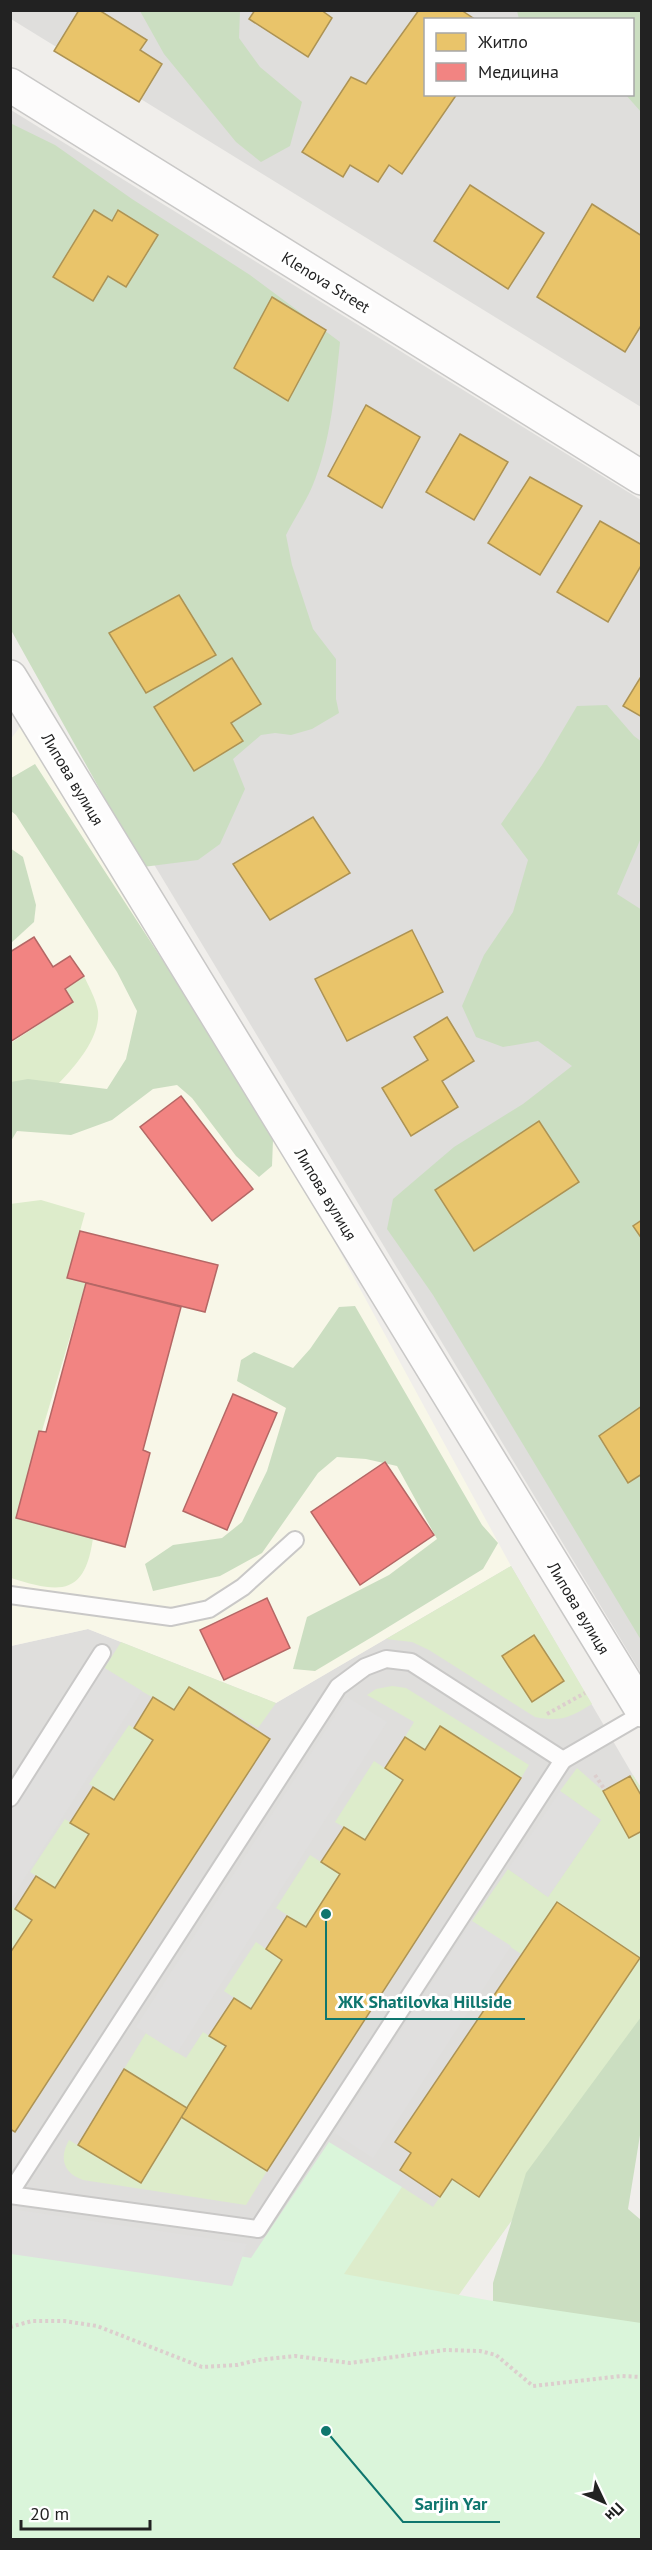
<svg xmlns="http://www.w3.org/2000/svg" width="652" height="2550" viewBox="0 0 652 2550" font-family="'PT Sans',sans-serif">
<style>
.residential{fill:#dfdedc;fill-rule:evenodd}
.education{fill:#f8f7e8}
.grass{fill:#ddeccb}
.forest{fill:#cbdec1}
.park{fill:#daf5da}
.parking{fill:#e0dfde}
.homes{fill:#e9c46a;stroke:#ad9354;stroke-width:1.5}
.health{fill:#f28482;stroke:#b46765;stroke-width:1.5}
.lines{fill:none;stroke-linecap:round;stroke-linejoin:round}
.lane-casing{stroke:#c9c8c7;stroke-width:20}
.street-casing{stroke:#c9c8c7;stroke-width:36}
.path{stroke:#dccecd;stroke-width:4;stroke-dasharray:3 3;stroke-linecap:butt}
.lane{stroke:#fdfcfc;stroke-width:16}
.street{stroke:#fdfcfc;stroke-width:33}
.labels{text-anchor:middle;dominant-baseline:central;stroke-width:6;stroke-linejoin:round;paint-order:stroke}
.street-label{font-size:16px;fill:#222;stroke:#fff}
.leader{fill:none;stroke:#0f766e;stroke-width:2}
.callout-dot{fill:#0f766e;stroke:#fff;stroke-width:2}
.callout-label{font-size:18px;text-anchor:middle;font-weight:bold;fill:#0f766e;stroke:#fff;stroke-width:6;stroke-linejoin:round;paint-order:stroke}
</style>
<rect width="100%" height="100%" fill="#f0eeeb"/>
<g class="residential">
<path d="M 10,11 L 641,11 L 641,407 L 11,19 ZM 426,20 L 632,20 L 632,94 L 426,94 Z"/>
<polygon points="11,110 641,500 641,1673 11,627"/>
<polygon points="511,1566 641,1789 641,2038 443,2316 11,2254 11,1646 88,1629 276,1703"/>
</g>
<polygon class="education" points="23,723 255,1096 511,1566 276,1703 88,1629 11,1646 10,740"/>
<g class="grass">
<path d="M 84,976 C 89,987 96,999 98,1011 C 102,1051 43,1098 17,1122 L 11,1133 L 11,1043 L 73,1002 L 65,989 Z"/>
<path d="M 41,1200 L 85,1213 L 67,1278 L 86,1283 L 16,1518 L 93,1538 C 85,1597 59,1593 11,1578 L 10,1204 Z"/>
<path d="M 511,1566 L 592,1704 C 569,1718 561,1722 535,1717 L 429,1650 L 412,1642 L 386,1639 Z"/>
<polygon points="121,1642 276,1703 258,1728 189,1687 174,1710 104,1669"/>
<polygon points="392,1686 406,1688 529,1765 521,1778 440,1726 425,1750 405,1737 414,1722 367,1695 376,1689"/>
<polygon points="129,1725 153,1740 114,1800 89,1784"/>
<polygon points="374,1761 403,1780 365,1840 335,1822"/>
<polygon points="577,1768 603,1791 633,1775 642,1789 641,2038 444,2316 325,2300 402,2187 433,2207 452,2179 480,2196 640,1958 557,1902 521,1954 472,1921 508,1869 548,1897 601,1820 560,1791"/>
<polygon points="65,1819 89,1834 55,1888 30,1872"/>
<polygon points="310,1855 340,1874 306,1927 276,1908"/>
<polygon points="11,1906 32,1920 11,1953"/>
<polygon points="256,1942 282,1960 251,2009 224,1991"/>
<polygon points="203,2032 226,2046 187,2108 124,2069 146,2033 186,2058"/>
<path d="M 181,2117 L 267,2171 L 246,2205 L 83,2180 C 63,2173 59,2158 69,2140 L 141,2183 Z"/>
</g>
<g class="forest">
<polygon points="140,11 240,11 239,38 260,67 302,102 290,146 261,162 236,142 164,54"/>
<polygon points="517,11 641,11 641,112 626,95 632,94 632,20 519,19"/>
<path d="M 10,123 L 55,145 L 132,199 L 250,275 L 340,342 C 335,390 331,442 312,487 C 305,503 294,519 286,535 L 292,565 L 313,629 L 336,659 L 336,699 L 339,713 L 312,729 L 291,735 L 275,733 L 261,735 L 233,759 L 245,789 L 220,844 L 198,860 L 143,867 L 11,630 Z"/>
<polygon points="607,705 634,736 642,742 641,838 617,894 642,910 641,1640 433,1295 387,1229 393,1199 454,1147 523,1104 572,1066 538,1041 503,1047 476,1037 462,1006 484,955 513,912 528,860 501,824 542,765 577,706"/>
<polygon points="35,764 167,967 273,1140 272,1166 259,1177 236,1156 192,1098 177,1085 153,1089 112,1120 71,1135 17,1131 11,1141 11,1082 28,1079 107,1089 126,1059 137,1011 117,972 16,815 11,811 11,778"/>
<polygon points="10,848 23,857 36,905 34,922 11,943"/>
<polygon points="355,1306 482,1525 498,1543 483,1569 372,1637 315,1671 293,1669 307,1617 389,1575 437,1539 397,1466 366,1459 337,1457 318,1473 262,1553 220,1576 153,1591 145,1564 173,1545 222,1538 242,1522 267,1471 286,1408 237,1381 241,1360 254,1352 293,1368 310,1349 339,1307"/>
<polygon points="641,2017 641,2129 628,2209 641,2220 641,2340 493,2306 493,2283 526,2173"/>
</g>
<polygon class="park" points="329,2142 402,2187 344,2274 487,2300 641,2323 641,2539 11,2540 11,2217 251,2258"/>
<g class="parking">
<polygon points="100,1665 142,1691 11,1900 11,1808"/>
<polygon points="347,1697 387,1722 177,2053 136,2027"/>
<polygon points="560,1791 601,1820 548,1897 508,1869"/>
<polygon points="472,1921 511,1946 373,2158 335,2133"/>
<polygon points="10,2209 11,2209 247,2244 232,2286 11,2254"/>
</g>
<g class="homes">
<polygon points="79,10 99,10 147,40 140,50 162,64 139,102 54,51"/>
<polygon points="255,10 321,10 332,18 308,57 249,19"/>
<polygon points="419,10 461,10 476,20 426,20 426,94 457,94 402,174 389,165 378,182 350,165 343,177 302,152 351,77 366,84"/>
<polygon points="470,185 544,233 508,289 434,241"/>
<polygon points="592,204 642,236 642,324 625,352 537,297"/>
<polygon points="94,210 112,221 118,210 158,235 126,287 108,276 93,301 53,277"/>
<polygon points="272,297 326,330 288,401 234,368"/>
<polygon points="366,405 420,437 382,508 328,476"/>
<polygon points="460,434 508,462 474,520 426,492"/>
<polygon points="530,477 582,506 540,575 488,543"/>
<polygon points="600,521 642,545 642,564 608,622 557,592"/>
<polygon points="179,595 216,655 146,693 109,633"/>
<polygon points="232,658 261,704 231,723 243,741 194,771 154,707"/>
<polygon points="642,675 642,717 623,706"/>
<polygon points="313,817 350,873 270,920 233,864"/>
<polygon points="412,930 443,992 347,1041 315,979"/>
<polygon points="447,1017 474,1061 442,1081 458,1107 411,1136 382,1088 428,1060 414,1037"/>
<polygon points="539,1121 579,1182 474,1251 435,1190"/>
<polygon points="642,1220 642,1239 633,1226"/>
<polygon points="642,1406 642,1474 628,1483 599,1436"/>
<polygon points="534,1635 564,1681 532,1702 502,1656"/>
<polygon points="189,1687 270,1739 15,2132 10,2129 10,1953 32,1920 15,1909 36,1876 55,1888 89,1834 70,1823 93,1787 114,1800 153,1740 134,1728 153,1697 174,1710"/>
<polygon points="440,1726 521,1778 267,2171 181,2117 226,2046 209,2036 234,1998 251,2009 282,1960 266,1949 287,1916 306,1927 340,1874 321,1862 344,1827 365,1840 403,1780 385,1768 405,1737 425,1750"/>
<polygon points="630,1776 642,1797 642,1831 629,1838 603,1791"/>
<polygon points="557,1902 640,1958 479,2197 452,2179 440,2197 400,2170 411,2153 395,2142"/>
<polygon points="124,2069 187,2108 141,2183 78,2145"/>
</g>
<g class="health">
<polygon points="34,937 53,967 70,956 84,976 65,989 73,1002 10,1042 10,952"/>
<polygon points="181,1096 253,1189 212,1221 140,1127"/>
<polygon points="80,1231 218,1265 205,1312 67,1278"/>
<polygon points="86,1283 181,1307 143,1450 150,1453 125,1547 16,1518 39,1431 46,1432"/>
<polygon points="233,1394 277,1413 227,1530 183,1511"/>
<polygon points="385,1462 434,1535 360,1585 311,1512"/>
<polygon points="267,1598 290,1648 224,1680 200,1630"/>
</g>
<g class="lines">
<g class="lane-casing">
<g id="lane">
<polyline points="10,1595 171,1617 209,1609 243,1587 295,1540"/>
<polyline points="563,1760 642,1714"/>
<polyline points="10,1798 102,1653"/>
<polyline points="10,2193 338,1687 365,1667 386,1659 411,1662 563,1760 258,2229 10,2195"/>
</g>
</g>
<g class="street-casing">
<g id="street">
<polyline points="10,85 642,478"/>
<polyline points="10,677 642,1710"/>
</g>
</g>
<g class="path">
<polyline points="547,1714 585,1693"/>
<polyline points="595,1775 605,1790"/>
<polyline points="10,2327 32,2321 64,2321 97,2326 202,2367 237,2365 258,2360 295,2356 350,2363 445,2350 480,2351 496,2355 533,2386 622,2376 642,2377"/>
</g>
<use href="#lane" class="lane"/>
<use href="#street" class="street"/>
</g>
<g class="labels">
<g class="street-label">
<text transform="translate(326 282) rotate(32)">Klenova Street</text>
<text transform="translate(73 779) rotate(59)">Липова вулиця</text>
<text transform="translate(326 1194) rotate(59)">Липова вулиця</text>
<text transform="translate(579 1608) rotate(59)">Липова вулиця</text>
</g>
</g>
<path class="leader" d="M326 1914L326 2019H525M326 2431L403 2522H500"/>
<g class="callout-dot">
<circle cx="326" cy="1914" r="6"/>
<circle cx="326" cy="2431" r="6"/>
</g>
<g class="callout-label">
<text x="425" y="2008">ЖК Shatilovka Hillside</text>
<text x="451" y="2510">Sarjin Yar</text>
</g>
<rect width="652" height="2550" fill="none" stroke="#222222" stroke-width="24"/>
<rect x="424" y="18" width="210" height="78" fill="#ffffff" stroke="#a7a7a7" stroke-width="1.5"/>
<rect x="436" y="33" width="30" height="18" fill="#e9c46a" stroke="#a7a7a7" stroke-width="1.5"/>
<text x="478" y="48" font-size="18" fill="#222222">Житло</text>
<rect x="436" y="63" width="30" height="18" fill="#f28482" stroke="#a7a7a7" stroke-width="1.5"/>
<text x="478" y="78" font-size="18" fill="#222222">Медицина</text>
<g transform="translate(604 2502) rotate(134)" stroke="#ffffff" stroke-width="4.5" paint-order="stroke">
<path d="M0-4.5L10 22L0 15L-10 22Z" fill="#222222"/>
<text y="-9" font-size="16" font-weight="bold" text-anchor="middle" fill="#222222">Пн</text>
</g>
<path d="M21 2520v9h129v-9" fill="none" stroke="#222222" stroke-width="3"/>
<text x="30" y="2520" font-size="18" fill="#222222" stroke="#ffffff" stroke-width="4.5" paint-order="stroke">20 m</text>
</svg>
